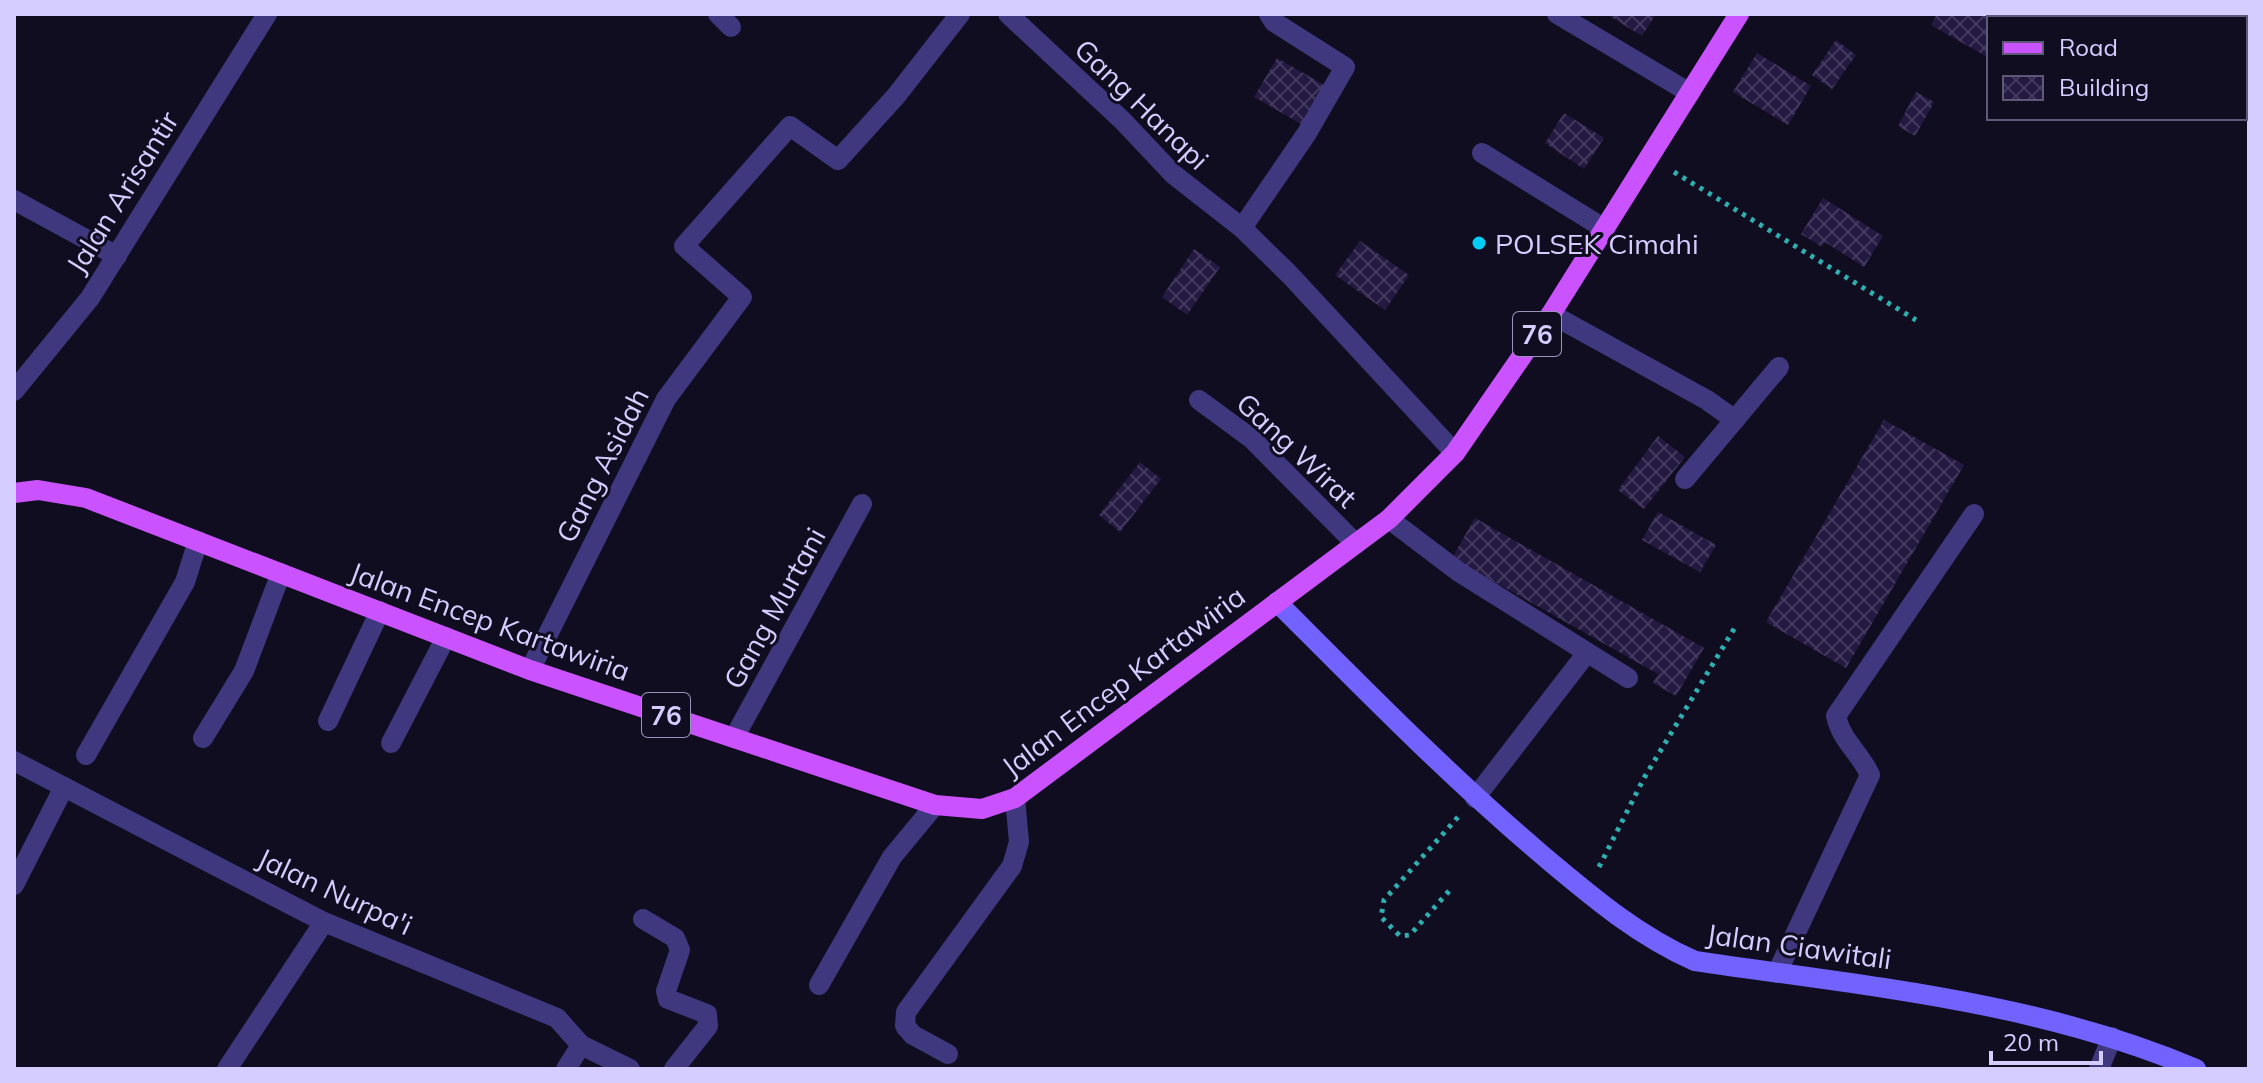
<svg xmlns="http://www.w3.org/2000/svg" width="2263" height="1083" viewBox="0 0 2263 1083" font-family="Mulish,sans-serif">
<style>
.building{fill:url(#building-cross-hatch)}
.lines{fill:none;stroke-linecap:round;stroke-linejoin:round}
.path{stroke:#2eb0b1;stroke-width:5;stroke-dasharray:4 6;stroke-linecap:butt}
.lane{stroke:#3f387f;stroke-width:20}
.street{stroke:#3f387f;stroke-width:20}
.secondary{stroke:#7263ff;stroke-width:20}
.primary{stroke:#ca53ff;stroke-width:20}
.poi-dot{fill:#01ccf6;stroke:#110d20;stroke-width:3}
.labels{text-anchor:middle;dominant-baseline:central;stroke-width:6;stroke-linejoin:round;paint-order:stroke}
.shield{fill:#110d20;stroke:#9a93bc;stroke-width:2}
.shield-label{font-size:26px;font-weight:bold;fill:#d5ccff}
.street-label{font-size:28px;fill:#d5ccff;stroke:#110d20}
.poi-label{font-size:28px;fill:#d5ccff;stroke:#110d20;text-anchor:start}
</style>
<defs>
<pattern id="building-cross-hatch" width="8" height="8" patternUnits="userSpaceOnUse" patternTransform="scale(2)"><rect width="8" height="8" fill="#241941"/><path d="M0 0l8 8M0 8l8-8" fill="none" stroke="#43395e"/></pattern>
</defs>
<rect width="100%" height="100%" fill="#110d20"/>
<g class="building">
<polygon points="1606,14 1656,14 1642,36"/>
<polygon points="1937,14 2028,14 2035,18 1989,18 1989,58 1931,25"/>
<polygon points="1836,40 1856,55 1832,89 1812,75"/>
<polygon points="1757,53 1811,86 1788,125 1733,92"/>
<polygon points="1277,58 1326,86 1303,125 1254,97"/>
<polygon points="1916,92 1934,102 1915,136 1898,126"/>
<polygon points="1564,113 1604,138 1584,169 1545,143"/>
<polygon points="1823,198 1883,236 1864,267 1825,242 1822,247 1801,234"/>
<polygon points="1360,241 1409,275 1385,310 1335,275"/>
<polygon points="1194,249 1220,267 1187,315 1162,297"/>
<polygon points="1884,420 1964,465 1846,668 1766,622"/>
<polygon points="1658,436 1685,457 1644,509 1618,490"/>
<polygon points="1140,462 1161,479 1120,532 1099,515"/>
<polygon points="1658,512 1716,545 1700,572 1642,540"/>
<polygon points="1475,518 1704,648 1676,696 1653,683 1658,674 1452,558"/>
</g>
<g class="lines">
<g class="path">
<polyline points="1674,172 1916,320"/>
<polyline points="1599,867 1644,778 1737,624"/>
<polyline points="1449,891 1410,935 1400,936 1381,917 1384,900 1458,817"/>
</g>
<g class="lane">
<polyline points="1482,153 1605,229"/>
<polyline points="1389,519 1459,572 1628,678"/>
<polyline points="328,721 380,611"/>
<polyline points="203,738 244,671 281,573"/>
<polyline points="391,743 446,637"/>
<polyline points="86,755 185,582 198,541"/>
<polyline points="1475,798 1586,654"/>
<path d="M 1777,973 L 1870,775 C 1859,751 1842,742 1836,716 L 1974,514"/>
</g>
<g class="street">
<polyline points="718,14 731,27"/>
<polyline points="1008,14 1122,120 1173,174 1242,228 1290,275 1455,453"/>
<polyline points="1557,14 1690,93"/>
<polyline points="14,200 117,256"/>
<polyline points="1242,228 1307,133 1345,67 1274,22 1269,14"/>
<polyline points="1551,314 1707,400 1735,420"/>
<polyline points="14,391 90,298 267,14"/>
<polyline points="1199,400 1252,439 1356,544"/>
<polyline points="1685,479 1779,367"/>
<polyline points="530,670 666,399 742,297 684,246 790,126 838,160 896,96 960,14"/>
<polyline points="734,738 862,504"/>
<polyline points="14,761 324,922 557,1018 581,1045 630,1069"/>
<polyline points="14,885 64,787"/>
<polyline points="643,919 675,938 680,950 666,991 668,999 707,1014 708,1026 674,1069"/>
<polyline points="819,985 892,857 935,805"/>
<polyline points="948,1054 913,1035 905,1026 906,1012 1012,866 1019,842 1015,798"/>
<polyline points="227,1069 324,922"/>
<polyline points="566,1069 581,1045"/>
<polyline points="2099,1069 2112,1037"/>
</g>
<path class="secondary" d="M 1277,602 C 1363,688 1448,775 1541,854 C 1590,895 1636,935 1695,961 C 1864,986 2037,1001 2196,1069"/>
<polyline class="primary" points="14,493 38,490 86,498 530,670 935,805 982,809 1015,798 1389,519 1455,453 1551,314 1739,14"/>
</g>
<circle class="poi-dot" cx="1479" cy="243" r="8"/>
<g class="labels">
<g class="shield">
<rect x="1513" y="312" width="48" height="44" rx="6"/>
<rect x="642" y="693" width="48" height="44" rx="6"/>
</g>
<g class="shield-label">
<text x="1537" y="334">76</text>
<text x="666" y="715">76</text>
</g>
<g class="street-label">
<text transform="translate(1142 104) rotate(44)">Gang Hanapi</text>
<text transform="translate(122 192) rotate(-58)">Jalan Arisantir</text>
<text transform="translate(1297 450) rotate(43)">Gang Wirat</text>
<text transform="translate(602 465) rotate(-63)">Gang Asidah</text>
<text transform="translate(774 608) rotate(-61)">Gang Murtani</text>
<text transform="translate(490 621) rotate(20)">Jalan Encep Kartawiria</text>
<text transform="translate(1123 681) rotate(-37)">Jalan Encep Kartawiria</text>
<text transform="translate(335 891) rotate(25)">Jalan Nurpa'i</text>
<text transform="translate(1799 946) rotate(8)">Jalan Ciawitali</text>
</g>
<g class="poi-label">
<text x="1495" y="243">POLSEK Cimahi</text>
</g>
</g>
<rect width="2263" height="1083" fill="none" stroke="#d5ccff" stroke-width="32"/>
<rect x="1987" y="16" width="260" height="104" fill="#110d20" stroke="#5f5979" stroke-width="2"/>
<rect x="2003" y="42" width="40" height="12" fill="#ca53ff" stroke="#5f5979" stroke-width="2"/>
<text x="2059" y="56" font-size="24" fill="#d5ccff">Road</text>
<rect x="2003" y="76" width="40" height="24" fill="url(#building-cross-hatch)" stroke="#5f5979" stroke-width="2"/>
<text x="2059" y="96" font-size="24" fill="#d5ccff">Building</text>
<path d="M1991 1051v12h110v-12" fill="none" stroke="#d5ccff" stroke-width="4"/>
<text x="2003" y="1051" font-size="24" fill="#d5ccff" stroke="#110d20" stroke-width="6" paint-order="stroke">20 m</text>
</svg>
